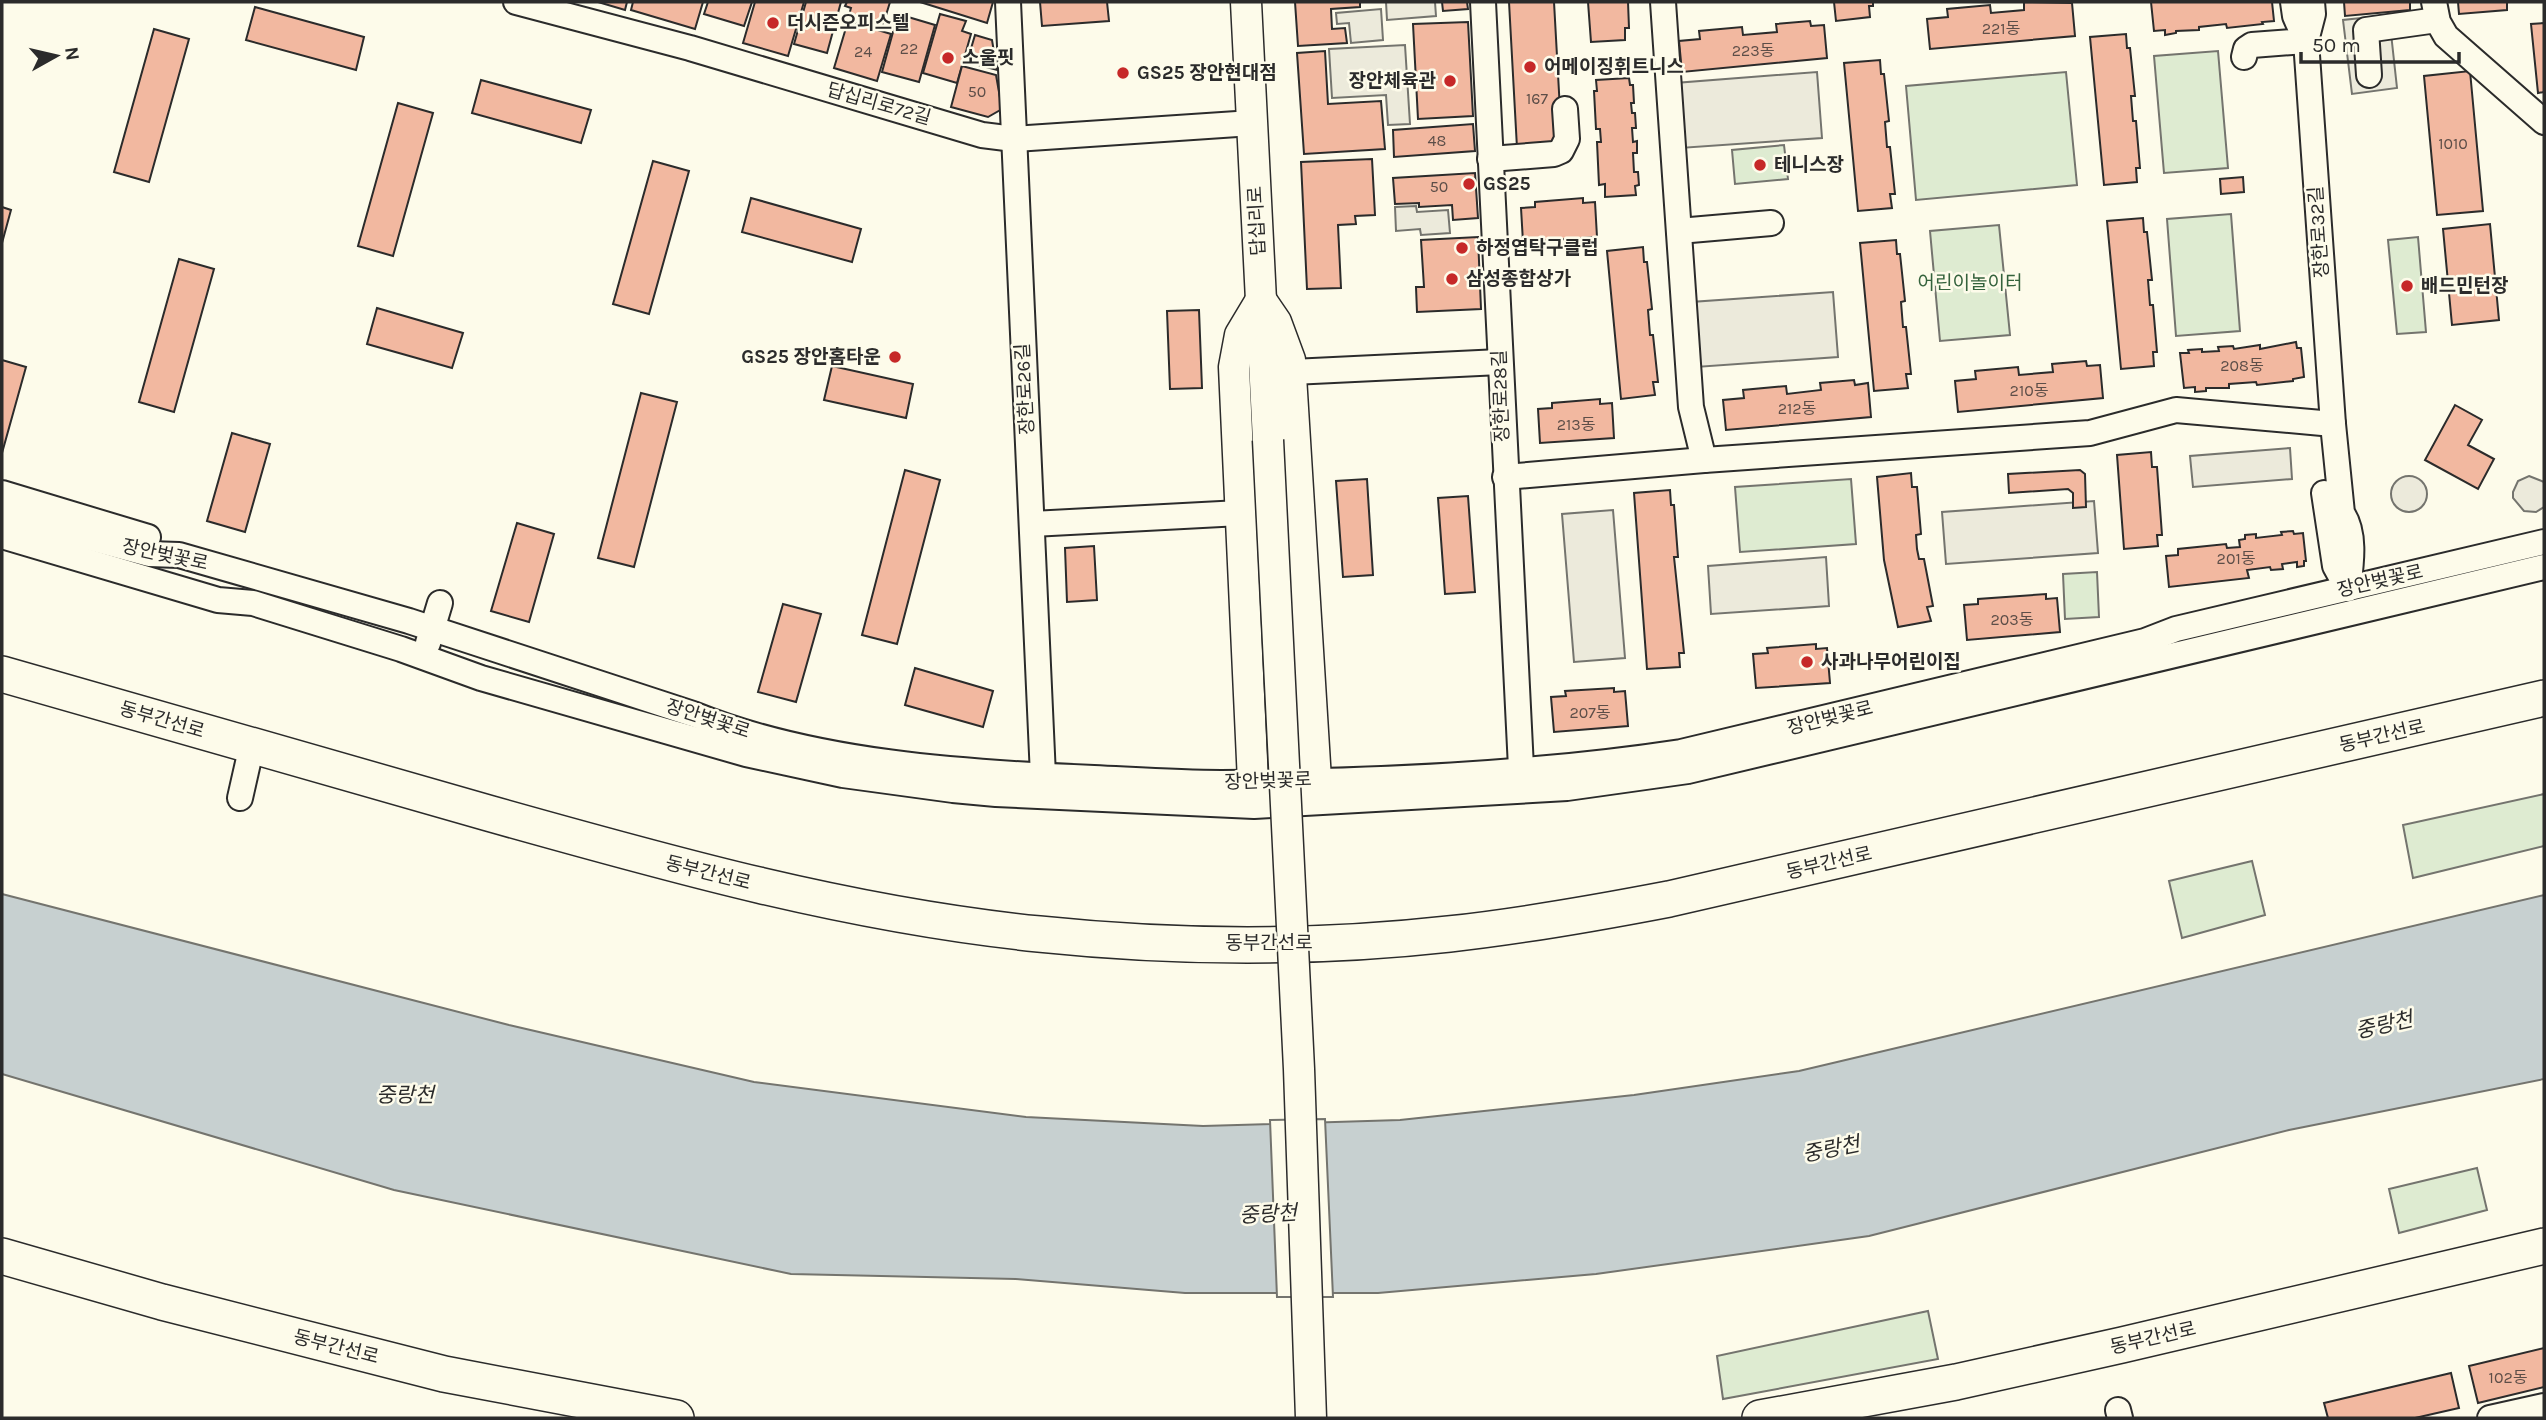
<svg xmlns="http://www.w3.org/2000/svg" width="2546" height="1420" viewBox="0 0 2546 1420" font-family="Karla,'Noto Sans KR',sans-serif">
<style>
.green{fill:#deebd1;stroke:#74746e;stroke-width:2}
.parking{fill:#eceadb;stroke:#74746e;stroke-width:2}
.water{fill:#c7d0d0;stroke:#74746e;stroke-width:2}
.pier{fill:#fdfbea;stroke:#74746e;stroke-width:2}
.building{fill:#f2b8a0;stroke:#2b2b2b;stroke-width:2}
.lines{fill:none;stroke-linecap:round;stroke-linejoin:round}
.minor-casing{stroke:#2b2b2b;stroke-width:28}
.major-casing{stroke:#2b2b2b;stroke-width:33}
.highway-casing{stroke:#2b2b2b;stroke-width:38}
.minor{stroke:#fdfbea;stroke-width:24}
.major{stroke:#fdfbea;stroke-width:30}
.highway{stroke:#fdfbea;stroke-width:35}
.major-bridge-casing{stroke:#2b2b2b;stroke-width:33;stroke-linecap:butt}
.major-bridge{stroke:#fdfbea;stroke-width:30}
.poi-dot{fill:#c62828;stroke:#fdfbea;stroke-width:2.5}
.labels{text-anchor:middle;dominant-baseline:central;stroke-width:5;stroke-linejoin:round;paint-order:stroke}
.number-label{font-size:16px;fill:#5d4e48}
.poi-label{font-size:19px;font-weight:bold;fill:#2b2b2b;stroke:#fdfbea;text-anchor:start}
.street-label{font-size:19px;fill:#2b2b2b;stroke:#fdfbea}
.park-label{font-size:19px;fill:#34623c;stroke:#fdfbea}
.water-label{font-size:21px;font-style:italic;fill:#2b2b2b;stroke:#fdfbea}
</style>
<rect width="100%" height="100%" fill="#fdfbea"/>
<g class="green">
<polygon points="2218,51 2228,168 2164,173 2154,56"/>
<polygon points="2066,72 2077,185 1916,200 1906,86"/>
<polygon points="1784,145 1788,179 1735,184 1732,150"/>
<polygon points="2231,214 2240,331 2176,336 2167,219"/>
<polygon points="1999,225 2010,335 1940,341 1930,231"/>
<polygon points="2418,237 2426,332 2397,334 2388,240"/>
<polygon points="1851,479 1856,544 1740,552 1735,487"/>
<polygon points="2097,572 2099,617 2065,619 2063,574"/>
<polygon points="2544,794 2544,846 2413,878 2403,825"/>
<polygon points="2252,861 2265,915 2182,938 2169,881"/>
<polygon points="2477,1168 2487,1210 2399,1233 2389,1189"/>
<polygon points="1928,1311 1938,1359 1723,1399 1717,1356"/>
</g>
<g class="parking">
<polygon points="1386,2 1435,2 1436,16 1387,20"/>
<polygon points="1381,9 1383,40 1351,43 1349,23 1337,24 1336,13"/>
<polygon points="2389,15 2397,88 2352,94 2343,20"/>
<polygon points="1405,45 1410,124 1388,125 1386,95 1332,98 1329,49"/>
<polygon points="1817,72 1822,138 1680,148 1675,83"/>
<polygon points="1416,206 1417,212 1448,210 1450,233 1421,235 1420,229 1396,231 1395,207"/>
<polygon points="1833,292 1838,357 1696,367 1691,302"/>
<polygon points="2290,448 2292,479 2193,487 2190,456"/>
<circle cx="2409" cy="494" r="18"/>
<polygon points="2529,476 2544,482 2544,507 2536,512 2524,511 2513,498 2513,492 2518,481"/>
<polygon points="2094,501 2098,553 1946,564 1942,512"/>
<polygon points="1613,510 1625,658 1574,662 1562,514"/>
<polygon points="1826,557 1829,606 1711,614 1708,566"/>
</g>
<polygon class="water" points="2,894 509,1025 754,1082 1026,1117 1203,1126 1400,1120 1634,1095 1799,1071 2544,895 2544,1079 2289,1130 1869,1236 1596,1274 1378,1293 1185,1293 1016,1279 791,1274 394,1190 2,1074"/>
<polygon class="pier" points="1325,1119 1333,1297 1277,1297 1270,1120"/>
<g class="building">
<polygon points="598,2 627,2 625,10"/>
<polygon points="633,2 703,2 695,29 631,10"/>
<polygon points="708,2 752,2 744,26 704,14"/>
<polygon points="755,2 804,2 788,56 743,43"/>
<polygon points="806,2 841,2 827,53 794,44"/>
<polygon points="847,2 890,2 883,25 849,15 851,8 845,6"/>
<polygon points="920,2 993,2 987,23"/>
<polygon points="1040,2 1107,2 1109,21 1042,26"/>
<polygon points="1295,2 1360,2 1360,7 1331,9 1332,29 1345,28 1347,43 1298,46"/>
<polygon points="1442,2 1467,2 1468,9 1443,11"/>
<polygon points="1509,2 1554,2 1562,146 1517,148"/>
<polygon points="1588,2 1628,2 1629,28 1625,28 1625,40 1591,42"/>
<polygon points="1834,2 1873,2 1873,6 1869,6 1870,17 1836,21"/>
<polygon points="2024,2 2072,3 2075,36 1930,49 1927,19 1948,17 1947,9 1990,5 1991,13 2024,10"/>
<polygon points="2151,2 2272,2 2274,21 2262,22 2263,24 2227,28 2226,24 2199,27 2199,30 2176,31 2176,33 2165,35 2165,30 2154,31"/>
<polygon points="2344,2 2410,2 2410,10 2345,16"/>
<polygon points="2458,2 2507,2 2507,10 2459,14"/>
<polygon points="255,7 364,37 356,70 246,40"/>
<polygon points="898,14 935,25 919,82 882,72"/>
<polygon points="940,14 966,21 962,31 971,34 957,83 923,73"/>
<polygon points="848,21 891,34 877,81 834,68"/>
<polygon points="1810,21 1811,26 1824,25 1827,58 1682,72 1679,41 1700,39 1699,31 1742,27 1743,35 1777,32 1776,24"/>
<polygon points="1468,22 1473,116 1418,119 1413,24"/>
<polygon points="2544,23 2544,92 2538,93 2531,24"/>
<polygon points="154,29 189,39 149,182 114,172"/>
<polygon points="2126,34 2127,48 2130,48 2135,96 2131,96 2133,121 2136,121 2140,168 2136,168 2137,182 2104,185 2090,37"/>
<polygon points="975,35 992,40 997,70 967,62"/>
<polygon points="1325,51 1328,104 1381,101 1385,149 1304,154 1297,53"/>
<polygon points="1880,60 1881,74 1884,74 1889,121 1885,122 1887,147 1890,147 1895,194 1890,194 1892,208 1858,211 1844,63"/>
<polygon points="962,66 996,75 1002,109 988,117 951,107"/>
<polygon points="2470,71 2483,211 2437,215 2424,76"/>
<polygon points="1629,78 1630,85 1633,85 1634,103 1631,103 1632,113 1635,113 1636,128 1632,128 1633,142 1637,141 1637,153 1633,153 1634,172 1638,172 1639,185 1635,186 1636,195 1605,197 1605,184 1599,185 1597,142 1601,142 1600,129 1596,129 1594,91 1597,91 1596,80"/>
<polygon points="481,80 591,110 581,143 472,113"/>
<polygon points="398,103 433,113 393,256 358,246"/>
<polygon points="1473,124 1475,151 1394,157 1393,130"/>
<polygon points="1372,159 1375,215 1355,216 1356,224 1338,225 1341,288 1307,289 1301,162"/>
<polygon points="653,161 689,171 649,314 613,304"/>
<polygon points="1475,173 1478,218 1453,220 1452,205 1419,207 1419,203 1395,204 1393,178"/>
<polygon points="2243,177 2244,192 2221,194 2220,179"/>
<polygon points="751,198 861,229 852,262 742,232"/>
<polygon points="1583,198 1583,203 1595,202 1597,237 1523,242 1521,208 1535,207 1535,202"/>
<polygon points="2,207 11,210 2,243"/>
<polygon points="2143,218 2144,232 2147,232 2152,280 2148,280 2150,305 2153,305 2157,352 2153,352 2154,366 2121,369 2107,221"/>
<polygon points="2490,224 2499,320 2452,325 2443,229"/>
<polygon points="1478,237 1481,309 1417,312 1416,287 1424,287 1421,240"/>
<polygon points="1896,240 1897,254 1900,254 1905,301 1901,302 1903,327 1906,327 1911,374 1906,374 1908,388 1874,391 1860,243"/>
<polygon points="1643,247 1644,262 1647,262 1652,309 1648,310 1650,335 1653,335 1658,382 1653,382 1655,395 1621,399 1607,251"/>
<polygon points="179,259 214,269 174,412 139,402"/>
<polygon points="377,308 463,333 452,368 367,344"/>
<polygon points="1199,310 1202,388 1170,389 1167,311"/>
<polygon points="2296,342 2297,348 2301,348 2304,377 2293,379 2293,381 2257,385 2256,382 2229,384 2229,388 2206,388 2206,391 2195,392 2195,387 2184,388 2180,353 2189,353 2188,350 2202,349 2202,352 2219,351 2218,347 2233,346 2234,349 2260,345 2260,349"/>
<polygon points="2,360 26,367 2,453"/>
<polygon points="2086,361 2087,366 2100,365 2103,398 1958,412 1955,381 1976,379 1975,371 2018,367 2019,375 2053,372 2052,364"/>
<polygon points="832,366 913,384 906,418 824,400"/>
<polygon points="1854,380 1855,385 1868,383 1871,417 1726,430 1723,400 1744,398 1743,390 1786,386 1787,394 1821,390 1820,383"/>
<polygon points="641,393 677,402 634,567 598,558"/>
<polygon points="1600,399 1600,404 1612,403 1614,438 1540,443 1538,409 1552,408 1552,403"/>
<polygon points="2455,405 2482,420 2468,445 2494,459 2478,489 2425,460"/>
<polygon points="232,433 270,444 245,532 207,521"/>
<polygon points="2151,452 2152,467 2157,467 2162,535 2157,535 2158,546 2124,549 2117,455"/>
<polygon points="905,470 940,480 897,644 862,635"/>
<polygon points="2080,470 2085,474 2086,507 2073,508 2073,493 2068,489 2009,493 2008,474"/>
<polygon points="1911,473 1912,487 1917,487 1921,534 1916,535 1917,549 1919,559 1924,559 1933,606 1927,607 1931,621 1898,627 1884,560 1877,477"/>
<polygon points="1367,479 1373,575 1343,577 1336,481"/>
<polygon points="1670,490 1671,505 1674,505 1678,557 1674,557 1684,653 1679,653 1680,667 1647,669 1634,493"/>
<polygon points="1468,496 1475,592 1445,594 1438,498"/>
<polygon points="517,523 554,534 529,622 491,611"/>
<polygon points="2293,531 2294,534 2303,533 2306,561 2304,561 2304,566 2297,567 2297,562 2282,564 2283,569 2271,570 2270,567 2247,570 2249,578 2169,587 2166,556 2178,555 2178,549 2226,544 2227,548 2240,547 2239,540 2245,539 2245,535 2256,534 2256,538 2282,535 2281,532"/>
<polygon points="1094,546 1097,600 1067,602 1065,548"/>
<polygon points="2046,594 2046,599 2057,598 2060,632 1967,640 1964,605 1978,604 1978,599"/>
<polygon points="783,604 821,614 796,702 758,692"/>
<polygon points="1816,644 1816,649 1827,648 1830,683 1756,688 1753,654 1768,653 1767,648"/>
<polygon points="915,668 993,691 983,727 905,705"/>
<polygon points="1614,688 1614,692 1625,691 1628,726 1554,732 1551,697 1566,696 1565,691"/>
<polygon points="2544,1348 2544,1387 2478,1403 2469,1366"/>
<polygon points="2451,1373 2459,1408 2415,1418 2328,1418 2324,1403"/>
</g>
<g class="lines">
<g class="minor-casing">
<g id="minor">
<polyline points="516,2 690,48 982,135 1014,139 1252,123"/>
<polyline points="1008,2 1043,776"/>
<polyline points="1483,2 1522,788"/>
<polyline points="1663,2 1691,407 1704,460"/>
<polyline points="2293,2 2295,16 2306,41"/>
<path d="M 2312,2 L 2313,14 L 2306,41 L 2333,424 L 2342,513 C 2356,533 2351,565 2348,589"/>
<polyline points="2434,2 2438,22 2446,36 2544,122"/>
<polyline points="2244,57 2246,49 2252,45 2306,41"/>
<polyline points="2369,75 2366,30 2437,20"/>
<polyline points="1490,159 1554,154 1561,151 1567,139 1565,109"/>
<polyline points="1679,231 1771,223"/>
<polyline points="1292,372 1500,362"/>
<polyline points="1505,477 1704,460 2090,433 2176,410 2333,424"/>
<polyline points="2,493 148,537"/>
<polyline points="2324,493 2335,566 2346,586"/>
<path d="M 2,514 L 149,554 L 179,555 L 409,621 L 693,714 C 814,763 965,773 1094,778 C 1136,780 1179,783 1221,783 C 1374,781 1529,775 1681,752 L 2145,641 L 2176,629 L 2544,542"/>
<polyline points="1032,524 1240,513"/>
<polyline points="2,536 218,600 253,603 401,649 481,678 746,754 843,775 953,790 996,794 1254,806 1567,788 1688,771 2544,567"/>
<polyline points="428,643 440,603"/>
<polyline points="240,798 252,745"/>
<polyline points="2118,1410 2120,1418"/>
<polyline points="2490,1418 2544,1406"/>
</g>
</g>
<g class="major-casing">
<g id="major">
<polyline points="1246,2 1268,440"/>
<polyline points="1253,782 1234,367 1240,335 1261,300 1276,322 1290,360 1316,780"/>
</g>
</g>
<g class="highway-casing">
<g id="highway">
<path d="M 2,674 C 164,720 326,766 488,813 C 669,864 850,915 1039,934 C 1174,948 1314,949 1449,934 C 1523,926 1596,913 1669,899 L 2544,698"/>
<polyline points="2,1256 162,1302 444,1374 676,1418"/>
<polyline points="1760,1418 1956,1382 2122,1345 2544,1246"/>
</g>
</g>
<use href="#minor" class="minor"/>
<use href="#major" class="major"/>
<use href="#highway" class="highway"/>
<g class="major-bridge-casing">
<polyline id="major-bridge" points="1268,440 1299,1069 1311,1418"/>
</g>
<use href="#major-bridge" class="major-bridge"/>
</g>
<g class="poi-dot">
<circle cx="773" cy="23" r="7"/>
<circle cx="948" cy="58" r="7"/>
<circle cx="1530" cy="67" r="7"/>
<circle cx="1123" cy="73" r="7"/>
<circle cx="1450" cy="81" r="7"/>
<circle cx="1760" cy="165" r="7"/>
<circle cx="1469" cy="184" r="7"/>
<circle cx="1462" cy="248" r="7"/>
<circle cx="1452" cy="279" r="7"/>
<circle cx="2407" cy="286" r="7"/>
<circle cx="895" cy="357" r="7"/>
<circle cx="1807" cy="662" r="7"/>
</g>
<g class="labels">
<g class="number-label">
<text x="2001" y="28">221동</text>
<text x="909" y="48">22</text>
<text x="1753" y="50">223동</text>
<text x="863" y="51">24</text>
<text x="977" y="91">50</text>
<text x="1537" y="98">167</text>
<text x="1437" y="140">48</text>
<text x="2453" y="143">1010</text>
<text x="1439" y="186">50</text>
<text x="2242" y="365">208동</text>
<text x="2029" y="390">210동</text>
<text x="1797" y="408">212동</text>
<text x="1576" y="424">213동</text>
<text x="2236" y="558">201동</text>
<text x="2012" y="619">203동</text>
<text x="1590" y="712">207동</text>
<text x="2508" y="1377">102동</text>
</g>
<g class="poi-label">
<text x="787" y="23">더시즌오피스텔</text>
<text x="962" y="58">소울핏</text>
<text x="1544" y="67">어메이징휘트니스</text>
<text x="1137" y="73">GS25 장안현대점</text>
<text x="1436" y="81" text-anchor="end">장안체육관</text>
<text x="1774" y="165">테니스장</text>
<text x="1483" y="184">GS25</text>
<text x="1476" y="248">하정엽탁구클럽</text>
<text x="1466" y="279">삼성종합상가</text>
<text x="2421" y="286">배드민턴장</text>
<text x="881" y="357" text-anchor="end">GS25 장안홈타운</text>
<text x="1821" y="662">사과나무어린이집</text>
</g>
<g class="street-label">
<text transform="translate(879 104) rotate(16)">답십리로72길</text>
<text transform="translate(1257 221) rotate(-93)">답십리로</text>
<text transform="translate(2319 232) rotate(-94)">장한로32길</text>
<text transform="translate(1025 389) rotate(-93)">장한로26길</text>
<text transform="translate(1501 396) rotate(-92)">장한로28길</text>
<text transform="translate(165 555) rotate(12)">장안벚꽃로</text>
<text transform="translate(2380 581) rotate(-13)">장안벚꽃로</text>
<text transform="translate(1830 718) rotate(-14)">장안벚꽃로</text>
<text transform="translate(708 719) rotate(18)">장안벚꽃로</text>
<text transform="translate(162 720) rotate(16)">동부간선로</text>
<text transform="translate(2382 736) rotate(-13)">동부간선로</text>
<text transform="translate(1268 781) rotate(-2)">장안벚꽃로</text>
<text transform="translate(1829 863) rotate(-13)">동부간선로</text>
<text transform="translate(708 873) rotate(14)">동부간선로</text>
<text x="1269" y="943">동부간선로</text>
<text transform="translate(2153 1338) rotate(-13)">동부간선로</text>
<text transform="translate(336 1347) rotate(14)">동부간선로</text>
</g>
<g class="park-label">
<text x="1970" y="283">어린이놀이터</text>
</g>
<g class="water-label">
<text transform="translate(2384 1025) rotate(-13)">중랑천</text>
<text x="405" y="1095">중랑천</text>
<text transform="translate(1831 1149) rotate(-11)">중랑천</text>
<text transform="translate(1268 1214) rotate(-3)">중랑천</text>
</g>
</g>
<rect width="2546" height="1420" fill="none" stroke="#2b2b2b" stroke-width="7"/>
<g transform="translate(56 56) rotate(82)" stroke="#fdfbea" stroke-width="5" paint-order="stroke">
<path d="M0-5L12 26L0 18L-12 26Z" fill="#2b2b2b"/>
<text y="-10" font-size="19" font-weight="bold" text-anchor="middle" fill="#2b2b2b">N</text>
</g>
<path d="M2301 52v10h158v-10" fill="none" stroke="#2b2b2b" stroke-width="3.5"/>
<text x="2312" y="52" font-size="21" fill="#2b2b2b" stroke="#fdfbea" stroke-width="5" paint-order="stroke">50 m</text>
</svg>
